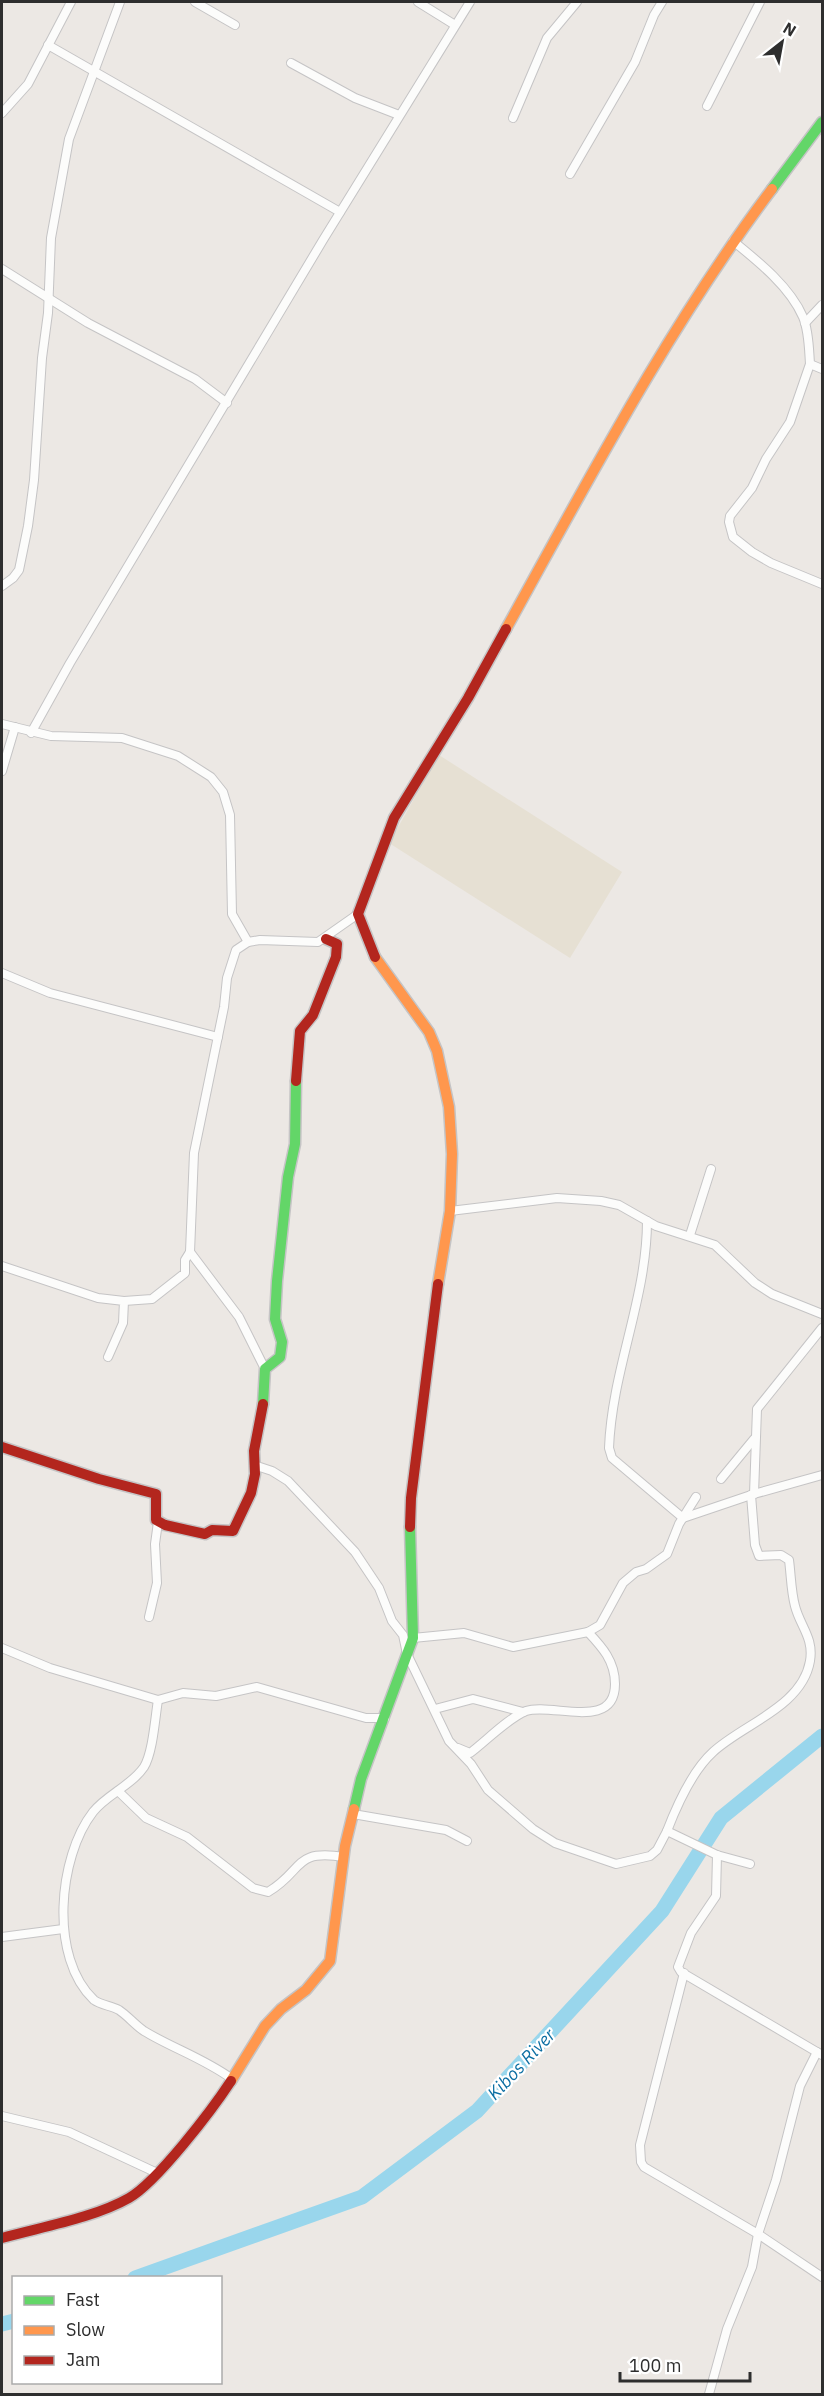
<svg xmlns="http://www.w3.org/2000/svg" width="824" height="2396" viewBox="0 0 824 2396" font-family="'IBM Plex Sans',sans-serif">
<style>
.education{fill:#e6e0d3}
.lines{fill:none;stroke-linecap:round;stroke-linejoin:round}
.river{stroke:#99d6ec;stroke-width:15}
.street-casing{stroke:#c5c4c5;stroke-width:10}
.fast-casing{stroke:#c5c4c5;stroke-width:13}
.slow-casing{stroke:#c5c4c5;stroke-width:13}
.jam-casing{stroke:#c5c4c5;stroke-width:13}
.street{stroke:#fcfcfb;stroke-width:8}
.fast{stroke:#63d668;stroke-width:10}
.slow{stroke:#ff974d;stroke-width:10}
.jam{stroke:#b3261e;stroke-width:10}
.labels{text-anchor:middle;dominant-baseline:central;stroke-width:4.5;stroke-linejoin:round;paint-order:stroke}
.water-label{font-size:18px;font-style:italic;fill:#0d6fa3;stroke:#fff}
</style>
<rect width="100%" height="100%" fill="#ece8e4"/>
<polygon class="education" points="439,755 622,872 570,958 389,843"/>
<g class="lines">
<g class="river">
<polyline points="135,2278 362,2197 477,2111 662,1911 721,1818 822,1736"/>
<polyline points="2,2324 14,2321"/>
</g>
<g class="street-casing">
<g id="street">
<polyline points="195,2 235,25"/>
<polyline points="418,2 455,25"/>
<polyline points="48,45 340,212"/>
<polyline points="291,63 355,98 399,115"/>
<polyline points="707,106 760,2"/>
<polyline points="2,113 28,84 71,2"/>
<polyline points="513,118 547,38 577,2"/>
<polyline points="570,174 635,62 654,15 662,2"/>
<path d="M 733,241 C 759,262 790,287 803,317 C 809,331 809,350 810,364 L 822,369"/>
<polyline points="2,269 88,323 195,379 227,403"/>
<polyline points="805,323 822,305"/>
<polyline points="810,364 790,422 766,459 752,488 730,516 729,522 733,537 752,552 771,563 822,584"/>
<polyline points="2,586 13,578 19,570 28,526 34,480 42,358 48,313 51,238 69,139 120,2"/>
<polyline points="2,724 51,736 122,738 178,756 211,777 223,792 230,815 232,914 248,942"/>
<polyline points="31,733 70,663 323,240 470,2"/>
<polyline points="2,771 15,727"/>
<polyline points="2,973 50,993 218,1037"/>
<polyline points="450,1211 557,1198 601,1201 619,1205 656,1226 715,1245 755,1283 772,1294 822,1314"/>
<path d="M 647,1221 C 647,1298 612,1370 609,1448 L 612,1458 L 683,1518"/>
<polyline points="690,1235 711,1169"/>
<polyline points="190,1252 239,1317 265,1369"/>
<polyline points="2,1266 98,1298 124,1301 123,1323 108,1357"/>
<polyline points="124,1301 152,1299 185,1273 185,1260 190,1252 194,1153 224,1007 227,978 236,950 248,942 260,940 318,942 358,914"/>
<polyline points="254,1465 272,1471 288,1481 355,1552 379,1588 392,1621 403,1635 407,1654 449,1741 471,1764 488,1790 533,1829 555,1843 616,1864 650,1856 657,1850 667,1831 717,1855 750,1864"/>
<polyline points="721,1479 754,1439"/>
<polyline points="754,1494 757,1409 822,1328"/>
<polyline points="683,1518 754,1494 822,1475"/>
<polyline points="149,1617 157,1583 155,1544 158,1522"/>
<polyline points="413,1638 464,1633 513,1647 588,1632 600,1625 623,1583 636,1572 646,1569 667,1554 679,1524 696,1497"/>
<polyline points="2,1648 50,1668 158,1700 183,1693 216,1696 257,1687 366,1718 385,1718"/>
<path d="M 158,1700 C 155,1718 153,1752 144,1767 C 131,1786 106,1795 93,1812 C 58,1857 49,1958 94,2000 C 101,2005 112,2006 119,2010 C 128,2016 135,2025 144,2031 C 172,2048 205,2059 232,2079"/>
<polyline points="435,1709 473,1699 523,1712"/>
<path d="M 458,1748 L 470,1753 C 485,1742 508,1718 526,1711 C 551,1702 615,1732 615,1684 C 615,1661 602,1647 588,1632"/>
<path d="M 118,1791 L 146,1818 L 187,1837 L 253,1888 L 268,1892 C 305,1870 292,1849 344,1857"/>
<polyline points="353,1814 446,1830 467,1841"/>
<path d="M 667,1831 C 677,1805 692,1771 713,1752 C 743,1724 802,1707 810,1661 C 814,1638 800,1626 795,1606 C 791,1591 791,1575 789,1560 L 781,1555 L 759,1556 L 755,1545 L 751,1495"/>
<polyline points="717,1855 716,1896 691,1933 678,1967 681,1972 822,2055"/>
<polyline points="2,1937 63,1929"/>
<polyline points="684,1973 640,2145 641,2162 644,2167 758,2234 822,2277"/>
<polyline points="2,2116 69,2132 155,2172"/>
<polyline points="709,2394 727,2329 752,2267 758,2234 776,2180 800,2086 817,2052"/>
</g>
</g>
<g class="fast-casing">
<g id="fast">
<polyline points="772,189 822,122"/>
<polyline points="263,1404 265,1369 280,1357 282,1342 275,1319 277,1281 288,1177 295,1144 296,1081"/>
<polyline points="354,1809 361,1779 413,1638 410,1527"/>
</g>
</g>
<g class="slow-casing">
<g id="slow">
<path d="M 506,629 C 589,479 669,326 772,189"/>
<polyline points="375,957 429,1032 437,1051 449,1107 452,1154 450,1211 438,1284"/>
<polyline points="231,2081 265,2026 281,2009 306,1990 330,1961 345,1846 354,1809"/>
</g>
</g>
<g class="jam-casing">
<g id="jam">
<polyline points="375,957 358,914 394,818 468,698 506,629"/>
<polyline points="296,1081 300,1031 313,1015 336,957 337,944 326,939"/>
<polyline points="2,1447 99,1479 156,1494 156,1520 165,1525 205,1534 212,1530 233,1531 251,1493 255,1474 254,1451 263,1404"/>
<polyline points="410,1527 411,1498 438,1284"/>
<path d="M 2,2238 C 41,2227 94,2218 129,2198 C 157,2182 212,2110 231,2081"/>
</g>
</g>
<use href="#street" class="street"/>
<use href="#fast" class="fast"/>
<use href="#slow" class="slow"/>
<use href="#jam" class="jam"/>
</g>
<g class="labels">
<g class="water-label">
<text transform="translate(521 2064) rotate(-47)">Kibos River</text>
</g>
</g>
<rect width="824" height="2396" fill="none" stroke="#2e2e2e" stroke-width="6"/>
<rect x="12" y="2276" width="210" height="108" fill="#ffffff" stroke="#ababab" stroke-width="1.5"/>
<rect x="24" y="2296" width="30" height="9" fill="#63d668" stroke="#ababab" stroke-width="1.5"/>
<text x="66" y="2306" font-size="18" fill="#2e2e2e">Fast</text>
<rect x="24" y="2326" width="30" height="9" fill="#ff974d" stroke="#ababab" stroke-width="1.5"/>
<text x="66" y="2336" font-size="18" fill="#2e2e2e">Slow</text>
<rect x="24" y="2356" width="30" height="9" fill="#b3261e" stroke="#ababab" stroke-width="1.5"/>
<text x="66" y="2366" font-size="18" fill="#2e2e2e">Jam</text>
<g transform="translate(782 42) rotate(31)" stroke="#ffffff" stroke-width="4.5" paint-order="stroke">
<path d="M0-4.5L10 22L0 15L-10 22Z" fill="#2e2e2e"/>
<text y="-9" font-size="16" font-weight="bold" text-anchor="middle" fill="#2e2e2e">N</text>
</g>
<path d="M620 2372v9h130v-9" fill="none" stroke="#2e2e2e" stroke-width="3"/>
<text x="629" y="2372" font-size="18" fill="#2e2e2e" stroke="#ffffff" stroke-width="4.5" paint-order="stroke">100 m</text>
</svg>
